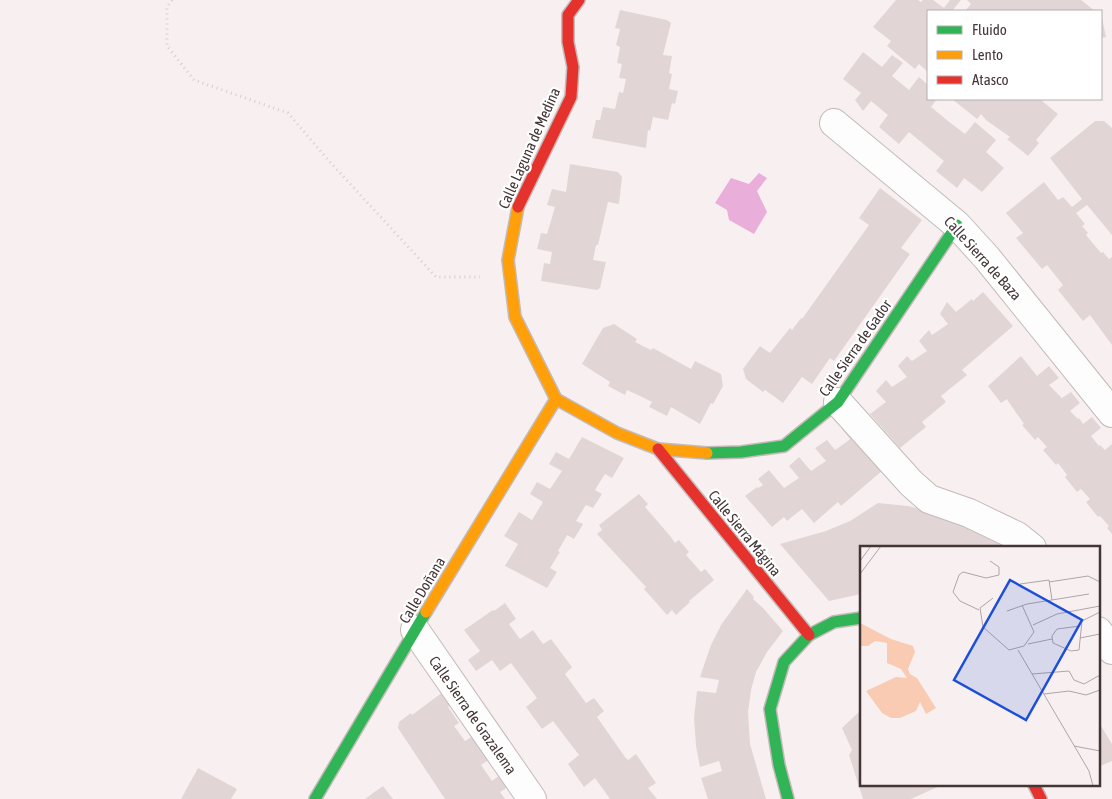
<svg xmlns="http://www.w3.org/2000/svg" width="1112" height="799" viewBox="0 0 1112 799" font-family="'Asap Condensed',sans-serif">
<style>
.water{fill:#eaaeda}
.building{fill:#e1d6d5}
.lines{fill:none;stroke-linecap:round;stroke-linejoin:round}
.street-casing{stroke:#c4baba;stroke-width:30}
.fast-casing{stroke:#c4baba;stroke-width:14}
.slow-casing{stroke:#c4baba;stroke-width:14}
.jam-casing{stroke:#c4baba;stroke-width:14}
.path{stroke:#d3cfcf;stroke-width:3;stroke-dasharray:1 4;stroke-linecap:butt}
.street{stroke:#fefdfd;stroke-width:28}
.fast{stroke:#30b455;stroke-width:11}
.slow{stroke:#ff9f0a;stroke-width:11}
.jam{stroke:#e5322d;stroke-width:11}
.labels{text-anchor:middle;dominant-baseline:central;stroke-width:4.5;stroke-linejoin:round;paint-order:stroke}
.street-label{font-size:15px;fill:#443537;stroke:#fff}
.inset-road{fill:none;stroke:#b0a5a6;stroke-width:1}
.view{fill:#1d4ed8;fill-opacity:0.15;stroke:#1d4ed8;stroke-width:2.5}
.inset-edge{fill:none;stroke:#443537;stroke-width:2.5}
</style>
<rect width="100%" height="100%" fill="#f8f0f0"/>
<polygon class="water" points="759,173 767,178 757,191 767,212 754,234 729,220 727,210 715,203 731,178 749,184"/>
<g class="building">
<polygon points="896,0 918,0 921,2 923,0 933,0 944,8 950,0 961,0 952,11 928,11 928,72 919,64 915,69 887,46 891,41 873,27"/>
<polygon points="967,0 1081,0 1095,11 968,11 966,10 971,4"/>
<polygon points="620,10 667,20 671,23 663,55 672,56 669,73 672,74 669,89 678,91 675,104 672,103 668,120 653,117 650,131 648,130 646,148 592,138 596,120 600,120 603,107 615,109 619,92 623,93 626,79 619,78 622,64 617,63 620,47 616,45 620,29 615,28"/>
<polygon points="1101,16 1102,18 1106,37 1101,38"/>
<polygon points="863,52 882,67 892,55 903,63 892,76 909,90 919,77 928,85 928,99 937,99 931,107 948,121 965,134 975,122 996,140 986,152 1004,168 982,192 964,178 957,188 936,171 944,161 909,132 899,144 879,127 888,115 871,101 863,111 855,100 861,93 843,79"/>
<polygon points="952,99 1042,99 1041,100 1058,114 1036,140 1039,143 1028,156 1007,139 1010,137 986,120 981,114 977,119"/>
<polygon points="1095,121 1104,121 1112,128 1112,235 1087,205 1076,213 1085,224 1082,226 1088,233 1086,235 1101,253 1103,252 1109,259 1112,257 1112,345 1090,315 1083,321 1058,290 1063,285 1047,265 1042,269 1016,238 1023,233 1006,213 1044,182 1058,200 1063,197 1072,207 1082,199 1050,158"/>
<polygon points="570,164 618,172 622,177 619,204 608,202 598,245 596,245 593,260 606,262 600,288 597,290 541,281 544,263 550,264 552,252 537,249 541,233 547,234 555,207 547,205 552,189 566,192"/>
<polygon points="880,188 922,220 901,248 910,254 834,361 830,358 812,384 802,377 783,403 765,390 763,392 746,379 743,369 760,346 770,353 790,328 792,330 801,318 802,319 869,225 859,218"/>
<polygon points="983,292 1013,326 962,370 967,375 941,396 946,402 922,422 926,427 900,448 870,414 886,402 876,391 886,380 892,387 907,377 898,366 907,356 912,361 927,351 919,341 929,330 932,335 948,324 940,314 947,302 956,312 972,299 973,301"/>
<polygon points="614,324 637,339 635,342 651,350 653,348 691,369 695,361 721,374 723,386 713,404 711,403 700,424 671,407 667,416 649,407 652,402 640,396 627,390 625,395 608,386 610,382 582,364 603,328"/>
<polygon points="1021,356 1037,376 1049,366 1059,378 1049,385 1062,398 1071,392 1080,403 1070,411 1078,419 1079,418 1083,424 1092,417 1101,428 1091,436 1099,446 1100,445 1105,450 1112,444 1112,534 1107,528 1109,526 1100,516 1098,517 1086,502 1090,499 1081,489 1077,492 1065,477 1067,475 1058,463 1056,465 1043,450 1047,447 1038,437 1035,440 1022,425 1024,424 1008,401 1007,399 1001,403 988,386"/>
<polygon points="853,419 890,464 841,506 838,502 814,523 802,509 787,521 784,517 772,527 745,496 757,487 758,488 763,485 758,479 769,470 784,488 799,478 789,466 799,457 811,471 826,461 815,448 827,440 835,450 845,443 850,439 842,429"/>
<polygon points="582,437 624,458 612,478 605,474 603,477 595,490 602,494 593,508 586,505 584,508 576,521 583,524 574,539 567,535 565,539 558,551 560,552 550,568 557,572 547,588 505,566 518,544 504,536 519,512 532,520 543,502 530,494 537,482 550,489 562,471 549,464 556,452 569,459"/>
<polygon points="639,494 648,504 645,507 671,537 675,543 679,540 689,552 686,555 701,572 705,569 714,580 689,601 690,602 676,615 672,610 667,615 644,589 646,587 597,534 602,530 599,525"/>
<polygon points="878,503 908,506 944,515 1011,548 861,548 861,594 829,601 780,544 826,531 850,521"/>
<polygon points="747,589 754,597 753,599 763,608 783,631 767,652 756,672 751,690 748,712 750,744 766,799 708,799 701,778 722,771 719,761 700,767 696,746 694,718 697,691 716,693 719,680 700,677 711,645 721,625"/>
<polygon points="505,603 516,619 509,624 520,639 533,630 543,644 551,639 572,667 565,674 586,703 594,698 604,711 597,717 625,757 628,760 636,754 656,783 648,788 657,799 610,799 595,778 584,787 568,764 579,755 553,721 542,729 526,707 537,698 511,663 500,671 492,660 476,671 468,660 480,651 464,630 493,610 494,611"/>
<polygon points="443,692 452,704 448,707 459,723 454,726 465,741 473,736 490,759 481,765 492,781 500,775 508,787 500,792 505,799 445,799 398,728 399,722 411,713 412,715"/>
<polygon points="861,710 861,785 942,785 911,799 863,799 849,755 852,750 842,728"/>
<polygon points="1098,721 1112,744 1112,761 1098,767"/>
<polygon points="198,768 237,789 231,799 181,799"/>
<polygon points="383,786 393,799 365,799 373,793"/>
</g>
<g class="lines">
<g class="street-casing">
<g id="street">
<polyline points="834,123 957,225 987,258 1112,413"/>
<polyline points="838,402 911,483 929,499 969,513 1017,536 1032,548"/>
<polyline points="415,630 532,799"/>
<polyline points="1098,631 1112,650"/>
</g>
</g>
<g class="fast-casing">
<g id="fast">
<polyline points="707,453 741,452 784,446 838,402 957,225"/>
<polyline points="315,799 426,612"/>
<polyline points="788,799 779,765 770,709 784,662 809,635 834,622 861,618"/>
</g>
</g>
<g class="slow-casing">
<g id="slow">
<polyline points="518,207 508,260 515,317 556,399 617,433 658,449 707,453"/>
<polyline points="426,612 556,399"/>
</g>
</g>
<g class="jam-casing">
<g id="jam">
<polyline points="518,207 571,97 573,67 568,42 568,15 579,0"/>
<polyline points="658,449 809,635"/>
<polyline points="1034,785 1041,799"/>
</g>
</g>
<polyline class="path" points="172,0 167,7 167,46 194,80 288,113 329,161 436,277 480,277"/>
<use href="#street" class="street"/>
<use href="#fast" class="fast"/>
<use href="#slow" class="slow"/>
<use href="#jam" class="jam"/>
</g>
<g class="labels">
<g class="street-label">
<text transform="translate(529 148) rotate(-66)">Calle Laguna de Medina</text>
<text transform="translate(983 258) rotate(48)">Calle Sierra de Baza</text>
<text transform="translate(855 348) rotate(-55)">Calle Sierra de Gador</text>
<text transform="translate(745 533) rotate(51)">Calle Sierra Mágina</text>
<text transform="translate(422 590) rotate(-59)">Calle Doñana</text>
<text transform="translate(473 715) rotate(55)">Calle Sierra de Grazalema</text>
</g>
</g>
<g transform="translate(860 546)">
<rect width="240" height="240" fill="#f8f0f0"/>
<path d="M 0,77 L 31,93 L 53,100 L 55,106 L 48,123 L 50,128 L 57,132 L 76,162 L 66,168 L 60,156 L 56,165 L 40,172 L 31,172 L 22,167 L 6,145 L 36,131 L 47,132 L 41,123 L 27,117 L 27,97 L 15,95 L 8,100 L 0,100 Z" fill="#f9cbb2"/>
<path class="inset-road" d="M 0,15 L 11,0M 0,28 L 21,0M 189,36 L 228,30 L 240,36M 160,38 L 189,34 L 192,54M 133,52 L 120,62 L 123,81 L 149,104 L 164,100 L 174,86 L 162,59M 119,64 L 100,55 L 93,46 L 99,29 L 103,26 L 126,32 L 139,29 L 139,21 L 130,15M 147,65 L 167,58 L 229,48M 173,79 L 197,68 L 240,60M 220,80 L 197,83 L 192,90 L 193,97 L 211,105 L 219,104 L 222,75 L 240,66M 220,92 L 240,88M 168,98 L 192,93M 158,104 L 229,225 L 233,240M 172,128 L 209,125 L 214,134 L 224,138 L 240,129M 184,148 L 209,145 L 226,149 L 240,144M 214,200 L 240,205"/>
<path class="view" d="M 150,34 L 222,74 L 166,174 L 94,134 Z"/>
<rect width="240" height="240" class="inset-edge"/>
</g>
<rect x="927" y="10" width="175" height="90" fill="#ffffff" stroke="#b4aeaf"/>
<rect x="937" y="26" width="25" height="8" fill="#30b455" stroke="#b4aeaf"/>
<text x="972" y="35" font-size="15" fill="#443537">Fluido</text>
<rect x="937" y="51" width="25" height="8" fill="#ff9f0a" stroke="#b4aeaf"/>
<text x="972" y="60" font-size="15" fill="#443537">Lento</text>
<rect x="937" y="76" width="25" height="8" fill="#e5322d" stroke="#b4aeaf"/>
<text x="972" y="85" font-size="15" fill="#443537">Atasco</text>
</svg>
